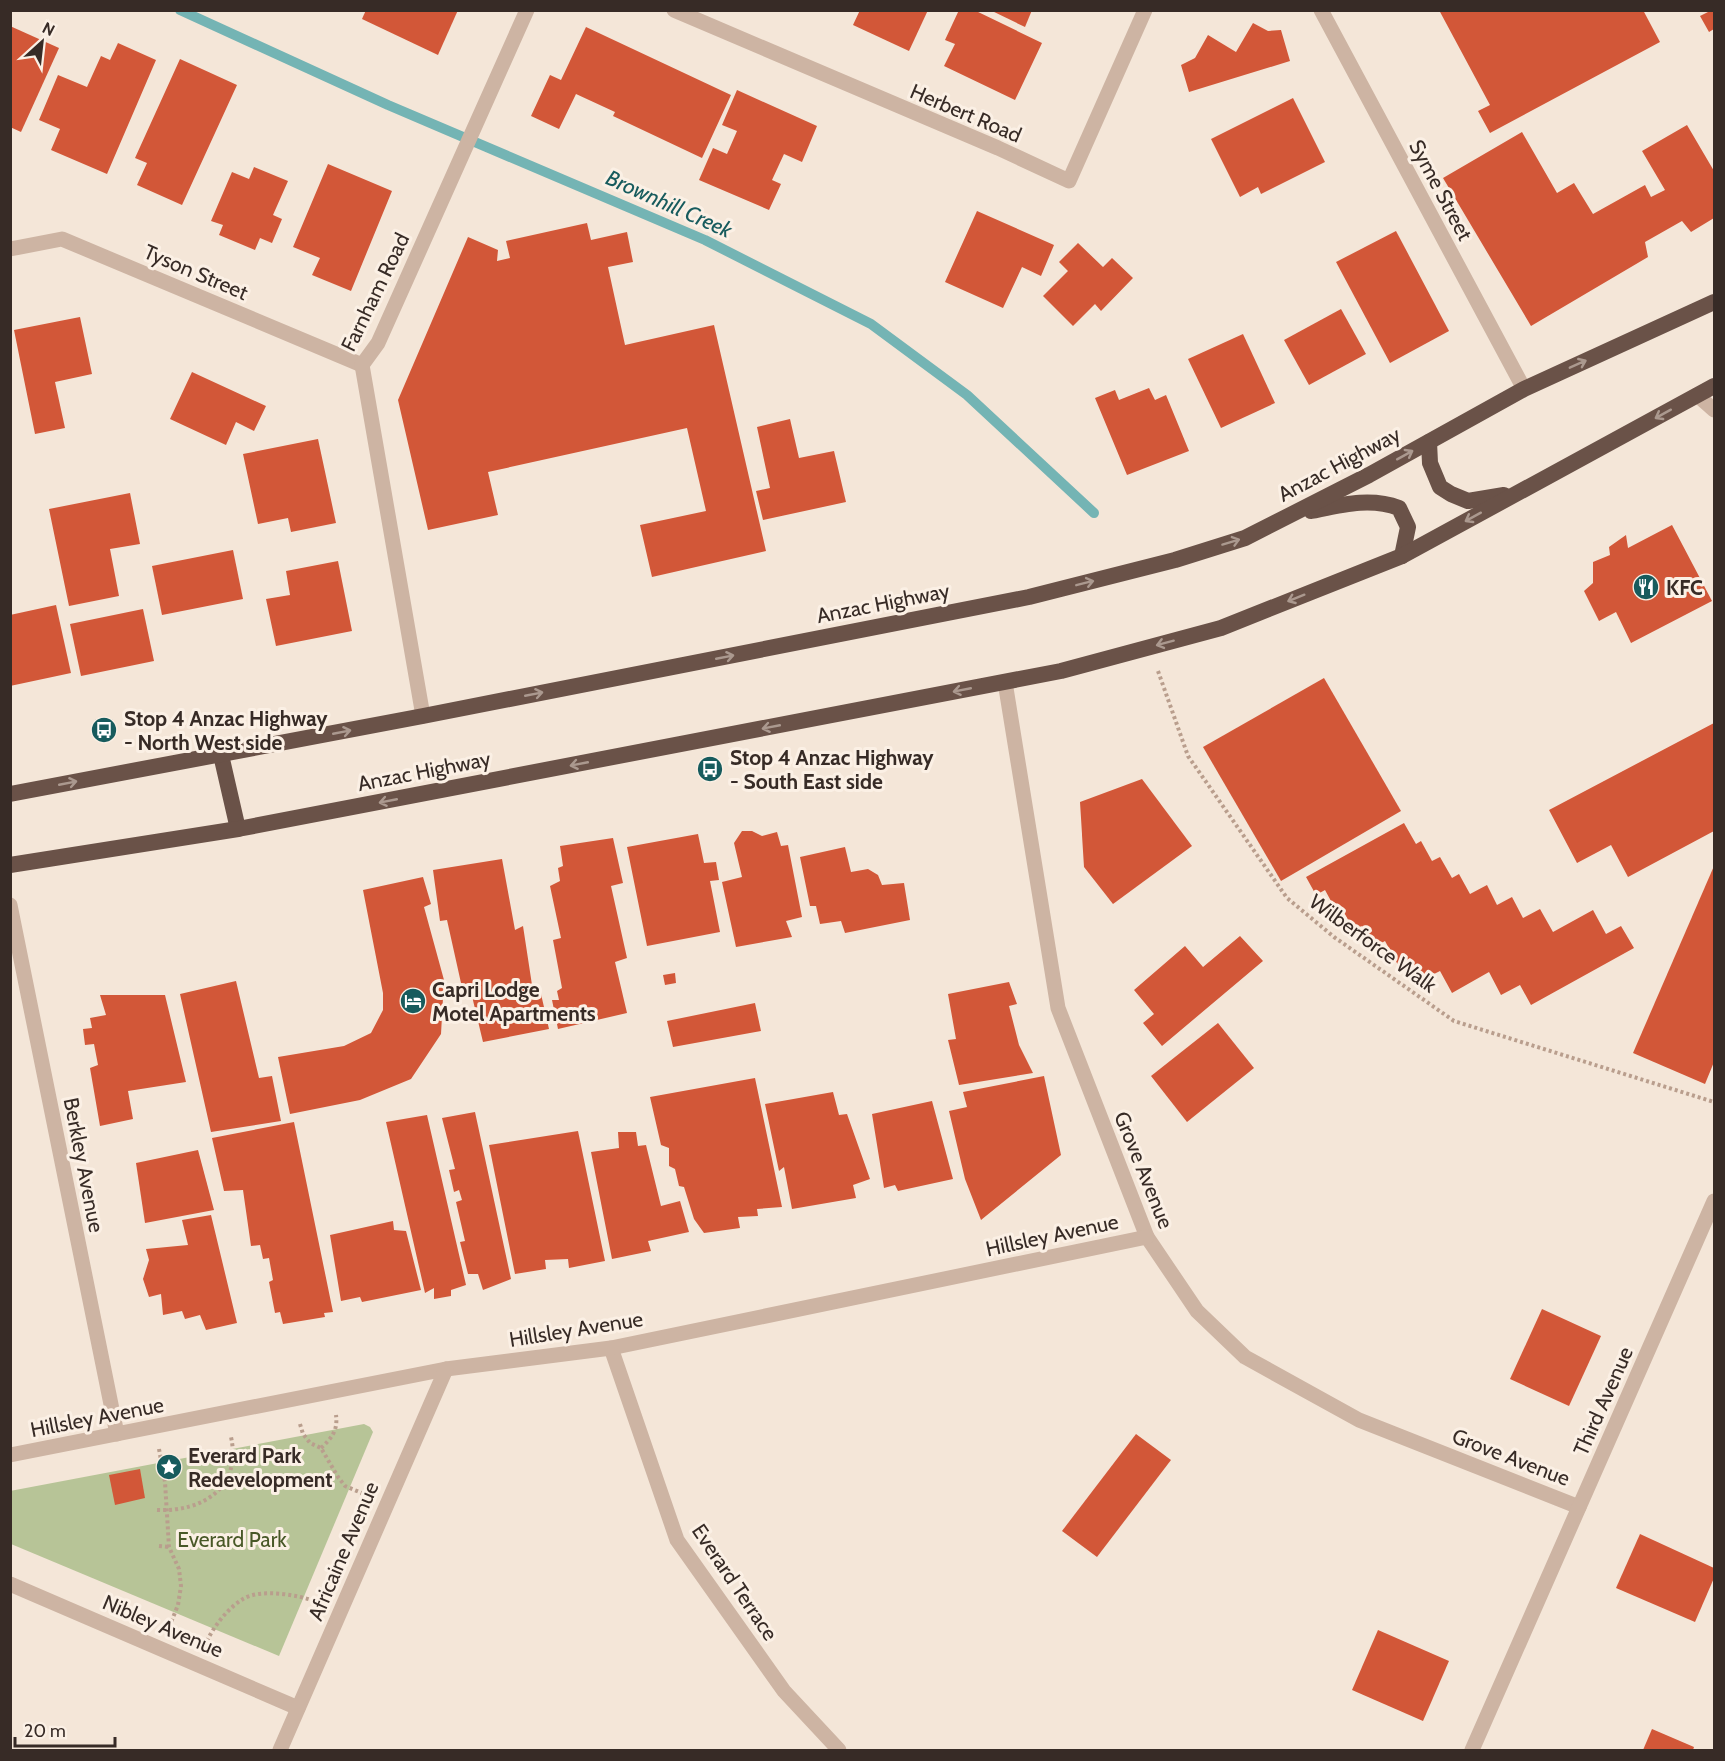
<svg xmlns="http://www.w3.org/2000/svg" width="1725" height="1761" viewBox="0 0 1725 1761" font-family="Cabin,sans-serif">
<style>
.green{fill:#b7c497}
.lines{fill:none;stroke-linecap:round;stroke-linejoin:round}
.stream{stroke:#74b4b4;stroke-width:10}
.building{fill:#d25738}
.path{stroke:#b99e8d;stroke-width:4;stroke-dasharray:3 3;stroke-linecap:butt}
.service{stroke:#cdb4a3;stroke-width:15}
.minor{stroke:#cdb4a3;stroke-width:15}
.trunk{stroke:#6a5248;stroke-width:16}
.oneway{stroke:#ab998f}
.labels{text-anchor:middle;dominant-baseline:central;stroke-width:6;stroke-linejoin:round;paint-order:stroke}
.street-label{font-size:21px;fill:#372b26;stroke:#fbf0e5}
.poi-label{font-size:21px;font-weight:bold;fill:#372b26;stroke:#fbf0e5;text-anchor:start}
.park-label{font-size:21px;fill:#485827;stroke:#fbf0e5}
.water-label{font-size:22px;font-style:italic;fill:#175b5d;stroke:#fbf0e5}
</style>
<rect width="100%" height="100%" fill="#f4e6d8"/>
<polygon class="green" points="364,1424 370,1427 373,1432 279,1656 11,1544 10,1491"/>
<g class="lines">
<polyline class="stream" points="180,10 388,105 705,240 871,324 967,395 1094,513"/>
</g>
<g class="building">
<polygon points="366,10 458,10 438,55 362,19"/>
<polygon points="860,10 928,10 909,51 853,25"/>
<polygon points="959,10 974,10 1042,43 1015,100 944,66 955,44 945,40"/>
<polygon points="990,10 1032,10 1025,27"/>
<polygon points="1439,10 1643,10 1660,42 1490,133 1478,111 1490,105"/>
<polygon points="1707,10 1714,10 1714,29 1709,32 1700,16 1708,12"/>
<polygon points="1253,23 1268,31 1281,30 1290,61 1189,92 1181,65 1195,58 1208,35 1236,52"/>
<polygon points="10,26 59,48 21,132 10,127"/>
<polygon points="586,27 731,95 702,158 613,116 615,112 576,94 559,129 531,116 550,75 561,80"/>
<polygon points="118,43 156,60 107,174 51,150 60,129 39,120 58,75 87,87 101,56 110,60"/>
<polygon points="180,59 237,85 182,205 137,185 147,163 135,158"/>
<polygon points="737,90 817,126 802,162 784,154 772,180 781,184 769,210 699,180 713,148 727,154 737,131 722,125"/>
<polygon points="1293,98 1325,162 1261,194 1258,187 1240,197 1211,139"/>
<polygon points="1687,125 1714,171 1714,218 1691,232 1682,221 1645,242 1648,257 1531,326 1443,178 1522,132 1557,193 1574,183 1593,214 1645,185 1651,197 1665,190 1642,151"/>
<polygon points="328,164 392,191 351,291 312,275 320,258 293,247"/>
<polygon points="254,167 288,181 273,215 282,219 272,243 260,238 255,250 219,235 223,225 211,221 232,172 249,179"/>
<polygon points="977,211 1054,245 1041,276 1022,267 1003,308 945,282"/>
<polygon points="587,223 591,240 627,232 633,262 608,267 625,345 714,325 766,551 652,577 640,525 706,511 687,428 488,472 498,515 428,530 398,400 468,237 498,250 497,261 510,258 506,241"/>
<polygon points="1396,231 1449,331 1390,363 1336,262"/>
<polygon points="1078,243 1103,267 1112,258 1133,278 1101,311 1095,304 1073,326 1043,296 1068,271 1059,262"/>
<polygon points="1341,309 1366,354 1309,385 1284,340"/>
<polygon points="80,317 92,374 55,382 65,428 35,434 14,330"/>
<polygon points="1243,334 1275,403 1221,428 1188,359"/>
<polygon points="192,372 266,406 254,431 236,422 226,445 170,419"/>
<polygon points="1149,388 1155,400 1166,395 1189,451 1127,475 1095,398 1115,390 1119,400"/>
<polygon points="790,419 799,458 834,451 846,502 763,520 756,491 770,488 757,427"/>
<polygon points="318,439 336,523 291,532 288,518 258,524 243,454"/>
<polygon points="130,493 140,544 110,549 119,596 69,606 49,509"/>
<polygon points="1672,525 1712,601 1631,643 1616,612 1599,621 1584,591 1593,583 1593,562 1610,555 1609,547 1626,535 1628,548"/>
<polygon points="233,550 243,599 162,615 152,566"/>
<polygon points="338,561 352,631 276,646 266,599 290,595 286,571"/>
<polygon points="56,605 71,673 10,686 10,615"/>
<polygon points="143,609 154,661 81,676 70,624"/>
<polygon points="1324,678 1401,811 1281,881 1203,747"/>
<polygon points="1714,723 1714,831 1628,877 1611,845 1577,863 1549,810"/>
<polygon points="1142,779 1192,846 1113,904 1084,867 1080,802"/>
<polygon points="1404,823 1416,844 1421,841 1432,861 1440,857 1452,878 1459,874 1470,894 1487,885 1497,905 1512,897 1523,918 1540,909 1553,932 1593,910 1606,934 1621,926 1634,948 1531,1005 1520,985 1501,995 1489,972 1452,993 1440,971 1422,980 1410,958 1398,965 1385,941 1374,947 1362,926 1354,930 1342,909 1337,912 1325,890 1316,895 1306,877"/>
<polygon points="742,831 752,831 762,836 777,832 781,846 788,845 802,917 786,921 792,937 736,947 722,882 742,877 734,843"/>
<polygon points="698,834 704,863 716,862 719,880 710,881 720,932 647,946 627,847"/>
<polygon points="613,838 623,883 611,886 627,958 615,962 627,1013 558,1029 552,1000 559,1000 557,991 562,988 553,940 561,938 550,886 560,881 558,868 563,866 560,846"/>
<polygon points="845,847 851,872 868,869 878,875 882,885 904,883 910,920 845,933 841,921 820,924 816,906 810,906 800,857"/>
<polygon points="502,859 515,930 523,926 534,998 541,994 549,1029 483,1042 471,992 463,992 447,920 440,921 433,870"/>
<polygon points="1714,866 1714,1062 1705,1084 1633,1053"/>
<polygon points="423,877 431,904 424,907 444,980 441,1034 411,1079 360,1100 290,1114 278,1057 344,1046 371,1033 383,1010 383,993 363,890"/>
<polygon points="1240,936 1263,961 1162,1046 1143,1023 1154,1014 1134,990 1185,946 1203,967"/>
<polygon points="675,973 676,983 665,985 663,975"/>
<polygon points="236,981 259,1078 272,1076 281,1121 211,1132 180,994"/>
<polygon points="1009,982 1017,1004 1009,1006 1019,1045 1033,1073 959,1085 948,1040 956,1039 948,994"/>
<polygon points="100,995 165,995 186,1082 128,1091 133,1119 100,1126 90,1068 98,1065 94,1044 85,1045 83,1029 92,1028 90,1018 106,1015"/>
<polygon points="755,1003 761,1031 673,1047 667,1021"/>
<polygon points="1218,1023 1254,1068 1187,1122 1151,1076"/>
<polygon points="1044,1076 1061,1155 981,1220 965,1179 949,1111 967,1107 963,1092"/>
<polygon points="755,1078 782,1207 757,1209 758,1216 738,1217 740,1228 704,1233 694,1219 684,1187 679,1186 675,1169 669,1166 669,1148 661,1145 650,1097"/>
<polygon points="833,1092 839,1115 847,1114 870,1179 853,1185 856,1198 792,1209 784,1167 779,1171 765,1104"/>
<polygon points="932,1101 953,1179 898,1191 895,1185 884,1188 872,1114"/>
<polygon points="475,1112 511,1279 483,1290 478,1274 468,1274 460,1242 465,1241 456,1202 462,1200 459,1190 454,1192 449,1170 455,1169 442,1118"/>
<polygon points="427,1115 466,1285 451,1290 451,1296 434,1299 434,1288 425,1293 386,1122"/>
<polygon points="294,1122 333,1312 324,1313 325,1317 283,1324 280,1312 275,1313 269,1282 273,1280 269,1258 263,1259 260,1245 251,1246 243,1190 224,1191 212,1138"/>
<polygon points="578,1131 605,1261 569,1268 568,1259 545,1260 546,1269 515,1274 489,1145"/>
<polygon points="618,1132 636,1132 638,1146 646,1145 661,1206 680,1201 689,1232 648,1241 651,1251 612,1259 591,1152 619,1148"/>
<polygon points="198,1150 214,1210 145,1223 136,1163"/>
<polygon points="211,1215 237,1323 206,1330 200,1315 185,1319 182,1311 163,1315 161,1294 149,1297 143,1279 149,1260 146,1249 188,1245 182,1220"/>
<polygon points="393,1221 394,1230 406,1231 421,1290 362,1302 360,1297 341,1301 330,1235"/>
<polygon points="1542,1309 1601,1336 1569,1406 1510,1379"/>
<polygon points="1136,1434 1171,1460 1097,1557 1062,1531"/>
<polygon points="140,1469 145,1498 115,1505 109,1475"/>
<polygon points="1640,1534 1714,1568 1714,1578 1695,1622 1616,1588"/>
<polygon points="1378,1630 1449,1661 1423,1721 1352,1690"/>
<polygon points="1652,1729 1694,1747 1693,1750 1643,1750"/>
</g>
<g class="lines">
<g class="path">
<polyline points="1158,671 1188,756 1287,898 1334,937 1454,1021 1714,1102"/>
<polyline points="300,1424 303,1434 310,1443 321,1448 338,1477 345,1486 364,1494"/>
<path d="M 321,1448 C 332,1438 338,1430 336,1415"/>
<polyline points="159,1449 165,1482 169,1547 179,1569 181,1586 178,1605 170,1625"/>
<path d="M 157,1510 C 203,1512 242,1487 231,1437"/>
<polyline points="159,1546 169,1547"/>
<path d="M 207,1641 C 214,1626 228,1608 243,1599 C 261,1588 299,1595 317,1602"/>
</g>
<polyline class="service" points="1697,395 1714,410"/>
<g class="minor">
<polyline points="674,10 998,148 1069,181 1145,10"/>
<polyline points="1321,10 1524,389"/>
<polyline points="10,249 62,239 362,365"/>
<polyline points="1005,682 1058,1008 1147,1237 1197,1311 1245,1357 1359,1420 1579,1507"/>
<polyline points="423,716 362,365 378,343 527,10"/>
<polyline points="10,905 117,1434"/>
<polyline points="611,1348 677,1540 784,1691 839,1750"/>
<polyline points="10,1455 446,1369 611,1348 1147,1237"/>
<polyline points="10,1584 298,1708"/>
<polyline points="280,1750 446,1369"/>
<polyline points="1472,1750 1714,1201"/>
</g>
<g class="trunk">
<polyline points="1429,442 1430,463 1440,487 1451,494 1468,501 1504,495"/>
<path d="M 1311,511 C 1341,505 1370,497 1399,508 L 1408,527 L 1402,556"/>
<polyline points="221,755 238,829"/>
<polyline points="10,794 423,716 1029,597 1175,560 1245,538 1369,475 1524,389 1714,302"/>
<polyline points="10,865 238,829 1061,671 1221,628 1402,556 1714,386"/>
</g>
</g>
<defs><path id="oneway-shaft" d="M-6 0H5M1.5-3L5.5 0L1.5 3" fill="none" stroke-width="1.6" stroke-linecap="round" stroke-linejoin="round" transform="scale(1.5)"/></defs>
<g class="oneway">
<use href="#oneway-shaft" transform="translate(1578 364) rotate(-24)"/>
<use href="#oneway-shaft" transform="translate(1663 414) rotate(151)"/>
<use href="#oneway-shaft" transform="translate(1405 455) rotate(-29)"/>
<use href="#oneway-shaft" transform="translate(1473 517) rotate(151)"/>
<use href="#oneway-shaft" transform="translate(1231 542) rotate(-17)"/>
<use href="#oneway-shaft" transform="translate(1085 583) rotate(-14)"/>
<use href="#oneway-shaft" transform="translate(1296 598) rotate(158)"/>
<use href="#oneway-shaft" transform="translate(1165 643) rotate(165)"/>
<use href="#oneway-shaft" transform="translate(725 657) rotate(-11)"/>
<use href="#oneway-shaft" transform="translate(962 690) rotate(169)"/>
<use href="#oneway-shaft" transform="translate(534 694) rotate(-11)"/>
<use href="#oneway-shaft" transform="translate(771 727) rotate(169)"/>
<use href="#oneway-shaft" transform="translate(342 732) rotate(-11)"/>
<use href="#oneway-shaft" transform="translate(579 764) rotate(169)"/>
<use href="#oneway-shaft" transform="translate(68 783) rotate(-11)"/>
<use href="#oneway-shaft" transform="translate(388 801) rotate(169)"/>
</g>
<defs>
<g id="restaurant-disc" transform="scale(1.35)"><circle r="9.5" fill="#175b5d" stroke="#fbf0e5"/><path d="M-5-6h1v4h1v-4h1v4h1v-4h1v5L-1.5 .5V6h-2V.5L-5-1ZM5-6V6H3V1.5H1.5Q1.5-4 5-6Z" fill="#fff"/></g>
<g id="bus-disc" transform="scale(1.35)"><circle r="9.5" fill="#175b5d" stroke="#fbf0e5"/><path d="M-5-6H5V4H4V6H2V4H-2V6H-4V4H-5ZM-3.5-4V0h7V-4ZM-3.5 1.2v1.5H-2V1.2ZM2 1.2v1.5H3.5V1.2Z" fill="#fff"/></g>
<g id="hotel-disc" transform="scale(1.35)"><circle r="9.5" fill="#175b5d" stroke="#fbf0e5"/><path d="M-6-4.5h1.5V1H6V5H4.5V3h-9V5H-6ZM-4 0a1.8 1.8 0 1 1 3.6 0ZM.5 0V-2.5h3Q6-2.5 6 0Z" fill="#fff"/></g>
<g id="sight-disc" transform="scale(1.35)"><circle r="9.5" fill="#175b5d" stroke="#fbf0e5"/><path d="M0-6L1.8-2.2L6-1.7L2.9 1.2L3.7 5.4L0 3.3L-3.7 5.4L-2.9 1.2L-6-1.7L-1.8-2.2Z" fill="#fff"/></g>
</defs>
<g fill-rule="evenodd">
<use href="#restaurant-disc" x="1646" y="587"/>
<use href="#bus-disc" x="104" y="730"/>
<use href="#bus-disc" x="710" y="769"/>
<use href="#hotel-disc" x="413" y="1001"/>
<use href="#sight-disc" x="169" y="1467"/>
</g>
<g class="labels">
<g class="street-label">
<text transform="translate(966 113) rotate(23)">Herbert Road</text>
<text transform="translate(1441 190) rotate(62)">Syme Street</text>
<text transform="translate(196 272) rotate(23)">Tyson Street</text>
<text transform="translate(375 292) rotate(-64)">Farnham Road</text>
<text transform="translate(1339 464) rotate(-28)">Anzac Highway</text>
<text transform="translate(883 603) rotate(-11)">Anzac Highway</text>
<text transform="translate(424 771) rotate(-11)">Anzac Highway</text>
<text transform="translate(1373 943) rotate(36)">Wilberforce Walk</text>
<text transform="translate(84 1165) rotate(79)">Berkley Avenue</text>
<text transform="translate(1144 1170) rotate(68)">Grove Avenue</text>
<text transform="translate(1052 1235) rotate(-12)">Hillsley Avenue</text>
<text transform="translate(576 1329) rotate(-9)">Hillsley Avenue</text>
<text transform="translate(1603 1401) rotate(-66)">Third Avenue</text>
<text transform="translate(97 1417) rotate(-11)">Hillsley Avenue</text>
<text transform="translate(1511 1457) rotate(21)">Grove Avenue</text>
<text transform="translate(343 1551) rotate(-67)">Africaine Avenue</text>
<text transform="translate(735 1582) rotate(56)">Everard Terrace</text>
<text transform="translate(163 1626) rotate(23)">Nibley Avenue</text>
</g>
<g class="poi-label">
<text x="1666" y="587">KFC</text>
<text x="124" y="718">Stop 4 Anzac Highway<tspan x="124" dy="24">- North West side</tspan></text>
<text x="730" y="757">Stop 4 Anzac Highway<tspan x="730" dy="24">- South East side</tspan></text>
<text x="432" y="989">Capri Lodge<tspan x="432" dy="24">Motel Apartments</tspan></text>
<text x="188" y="1455">Everard Park<tspan x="188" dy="24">Redevelopment</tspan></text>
</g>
<g class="park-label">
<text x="232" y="1539">Everard Park</text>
</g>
<g class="water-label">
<text transform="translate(669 204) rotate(24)">Brownhill Creek</text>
</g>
</g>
<rect width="1725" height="1761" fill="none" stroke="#372b26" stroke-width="24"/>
<g transform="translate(42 42) rotate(27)" stroke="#fbf0e5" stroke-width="4.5" paint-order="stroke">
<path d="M0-4.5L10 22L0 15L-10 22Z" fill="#372b26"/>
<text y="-9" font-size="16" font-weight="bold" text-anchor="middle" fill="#372b26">N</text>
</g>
<path d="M15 1737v9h100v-9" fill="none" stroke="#372b26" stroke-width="3"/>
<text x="24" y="1737" font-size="18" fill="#372b26" stroke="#fbf0e5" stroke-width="4.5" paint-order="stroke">20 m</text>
</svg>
